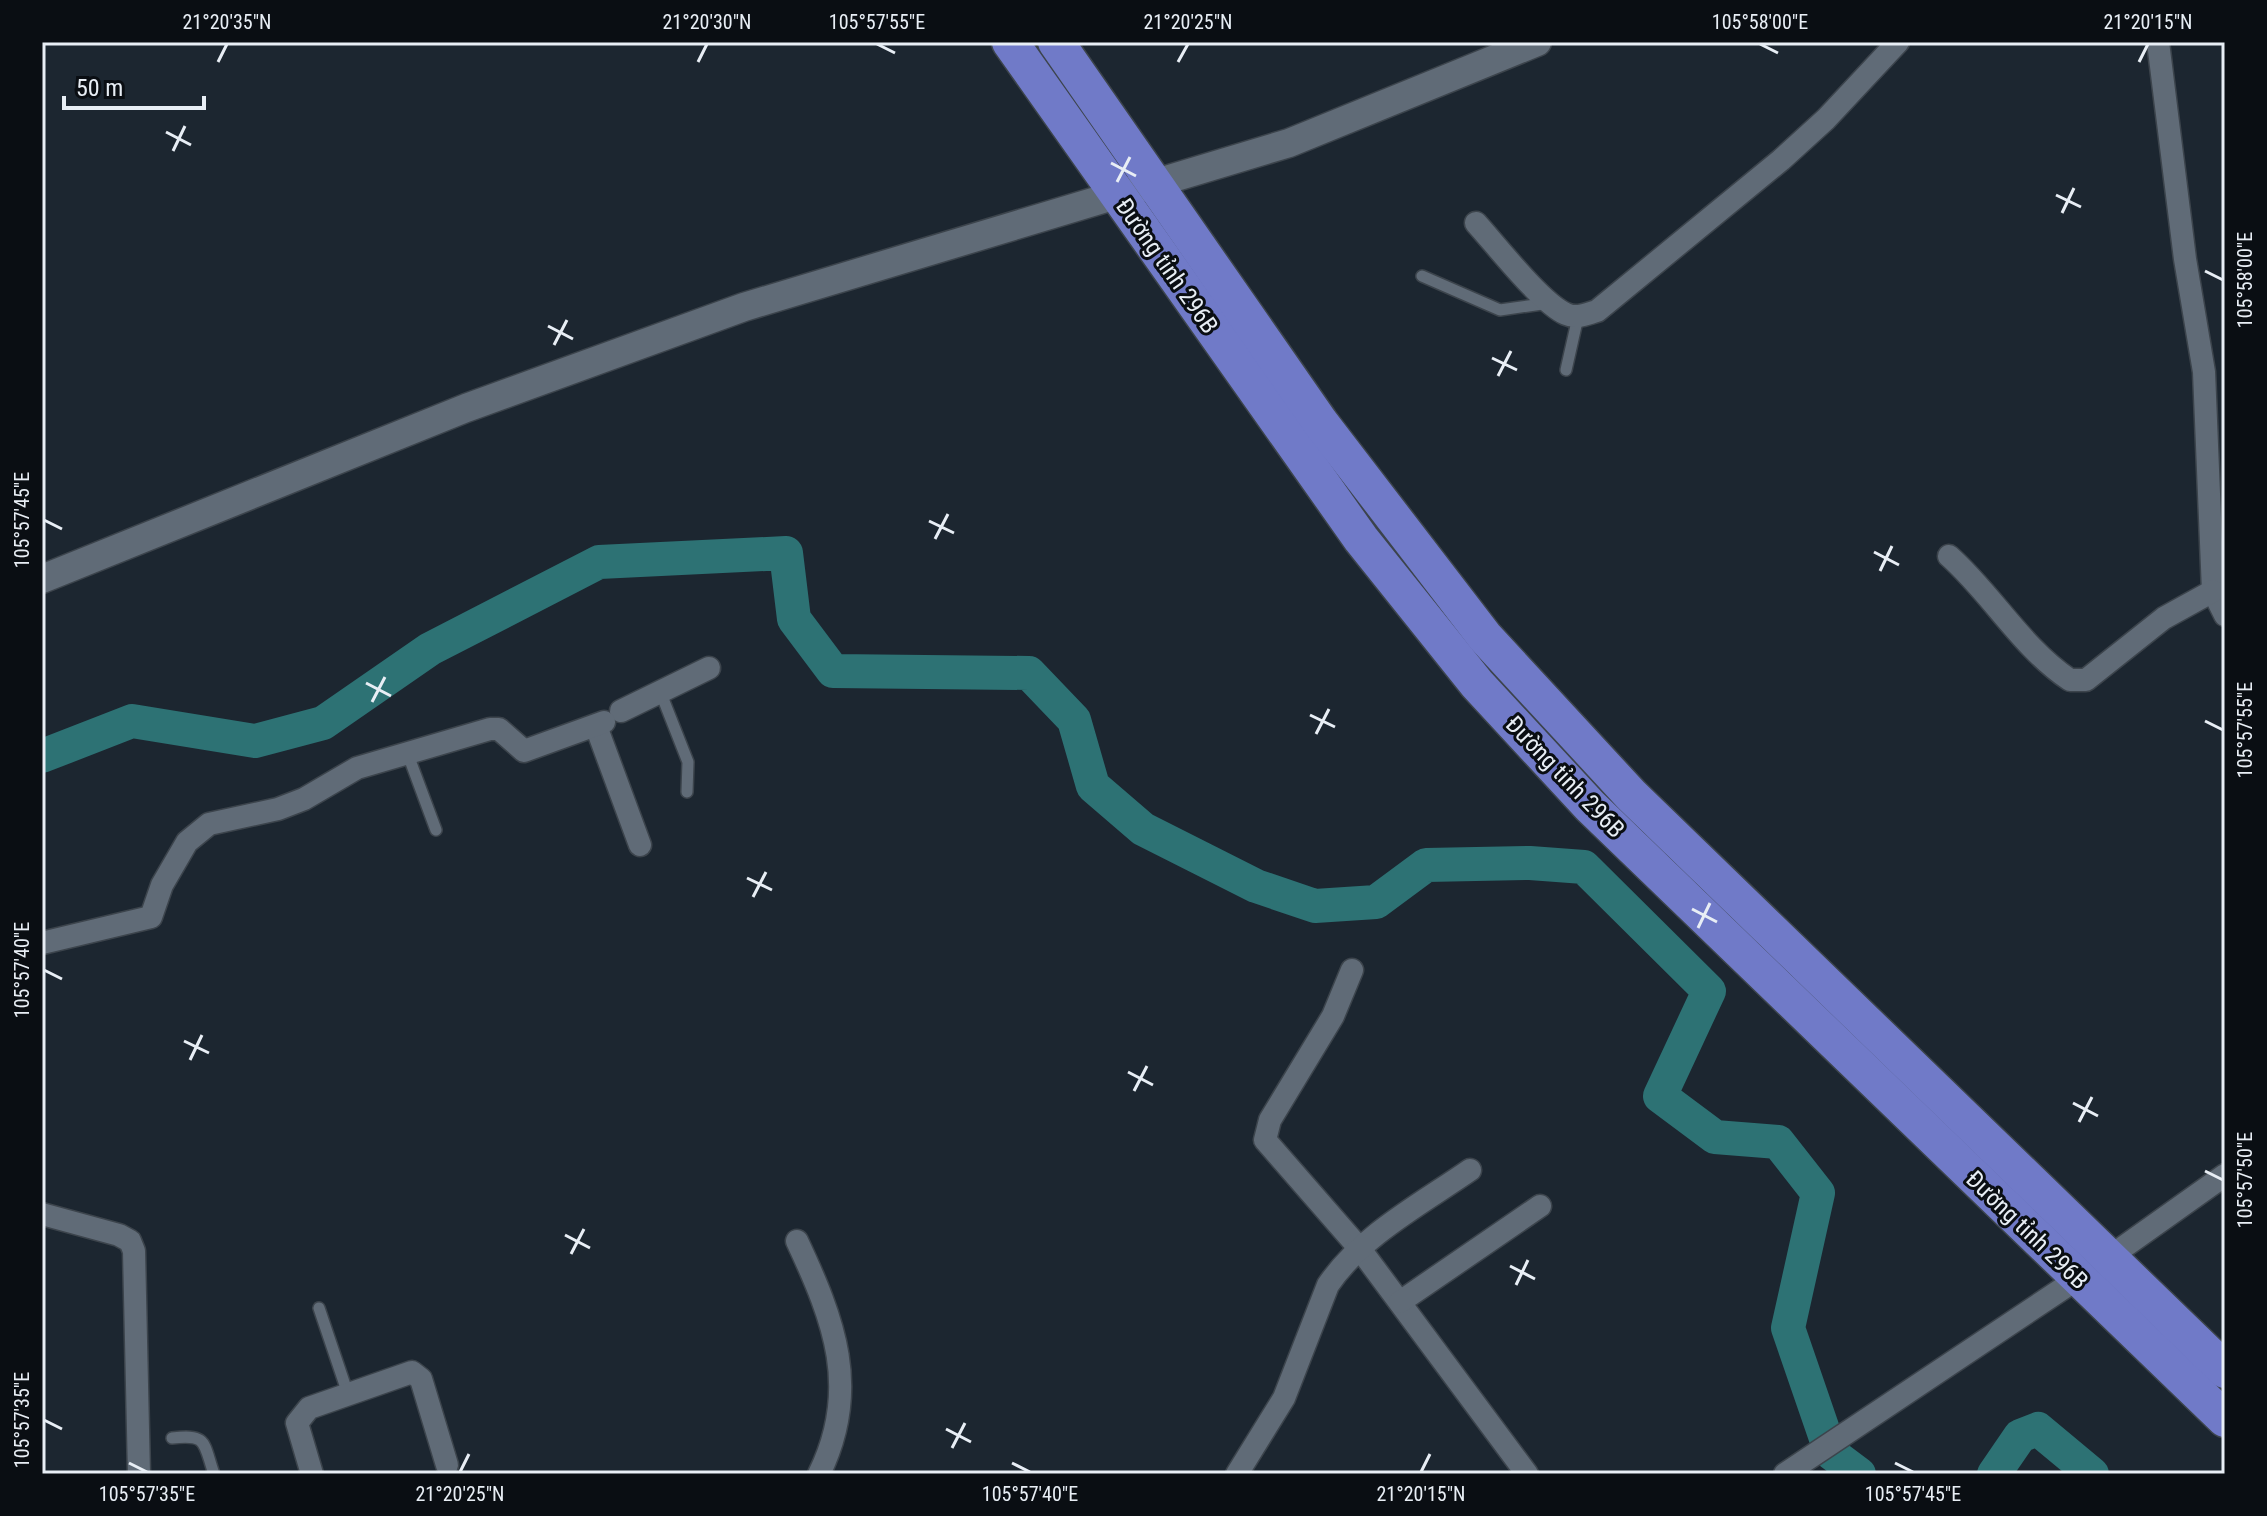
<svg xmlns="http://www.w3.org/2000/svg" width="2267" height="1516" viewBox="0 0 2267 1516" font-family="'Roboto Condensed',sans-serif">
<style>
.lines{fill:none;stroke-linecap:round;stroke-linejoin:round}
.river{stroke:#2d7274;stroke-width:34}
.service-casing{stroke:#3c444c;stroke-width:14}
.minor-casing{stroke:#3c444c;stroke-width:25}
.tertiary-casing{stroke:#3c444c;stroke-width:31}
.primary-casing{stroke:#3c444c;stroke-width:39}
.service{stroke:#606b77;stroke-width:11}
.minor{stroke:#606b77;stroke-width:22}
.tertiary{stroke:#606b77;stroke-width:28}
.primary{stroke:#707ac8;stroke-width:36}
.ticks{fill:none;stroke:#e8eef5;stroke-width:3}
.labels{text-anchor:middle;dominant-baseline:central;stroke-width:6;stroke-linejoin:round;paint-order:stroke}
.street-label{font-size:24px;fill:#e8eef5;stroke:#0a0e13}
.neatline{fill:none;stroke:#e8eef5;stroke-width:3}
.ticks-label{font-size:20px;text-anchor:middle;fill:#e8eef5}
</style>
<rect width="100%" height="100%" fill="#1c2630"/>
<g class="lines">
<g class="river">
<polyline points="42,756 132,721 255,741 323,723 430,649 599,562 786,553 794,619 833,671 1029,673 1074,720 1093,786 1143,829 1256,886 1315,906 1376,902 1426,865 1530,863 1584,867 1709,991 1660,1096 1715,1137 1778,1142 1818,1193 1788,1328 1831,1453 1859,1474"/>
<polyline points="1994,1474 2020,1436 2038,1429 2092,1474"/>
</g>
<g class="service-casing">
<g id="service">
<polyline points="1422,276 1500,310 1549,303"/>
<polyline points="1566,370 1578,317"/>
<polyline points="660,691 688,762 687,792"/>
<polyline points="407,752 436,830"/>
<polyline points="319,1308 348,1394"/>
<path d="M 172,1438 C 208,1434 203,1442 214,1474"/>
</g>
</g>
<g class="minor-casing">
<g id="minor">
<polyline points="2158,42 2185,259 2204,372 2213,591 2225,615"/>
<path d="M 1476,223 C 1496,245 1541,303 1566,314 C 1577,319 1586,314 1597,311 L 1781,160 L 1826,119 L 1898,42"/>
<path d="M 1949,556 C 1992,594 2021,647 2070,680 L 2086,680 L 2164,618 L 2213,591"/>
<polyline points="621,711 709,668"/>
<polyline points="596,726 640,845"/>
<polyline points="42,943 151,917 162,885 187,842 209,824 278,809 304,799 357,768 490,729 499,729 524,751 604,722"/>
<polyline points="1352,970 1333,1016 1270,1120 1265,1140 1360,1249 1527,1474"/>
<polyline points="42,1214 119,1235 130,1241 134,1251 139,1474"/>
<path d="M 797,1241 C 834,1320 861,1389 819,1474"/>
<polyline points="2111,1256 2225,1175"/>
<polyline points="1400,1302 1540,1206"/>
<polyline points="312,1474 297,1423 309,1408 412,1372 421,1379 447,1465"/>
<path d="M 1237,1474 L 1284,1398 L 1328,1285 C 1362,1235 1421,1204 1470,1170"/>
<polyline points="1785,1474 2077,1279"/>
</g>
</g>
<g class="tertiary-casing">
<polyline id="tertiary" points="42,579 466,408 744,307 1289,143 1537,42"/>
</g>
<g class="primary-casing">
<g id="primary">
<polyline points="1010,42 1361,539 1477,684 1590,806 2225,1419"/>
<polyline points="1056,42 1320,422 1485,637 1631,795 2225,1370"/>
</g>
</g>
<use href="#service" class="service"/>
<use href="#minor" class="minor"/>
<use href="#tertiary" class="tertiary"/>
<use href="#primary" class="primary"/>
</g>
<path class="ticks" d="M 877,44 L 895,53M 1760,44 L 1778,53M 218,62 L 227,44M 698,62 L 707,44M 1178,62 L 1188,44M 2139,62 L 2148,44M 166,132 L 191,145M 173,151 L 185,126M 1111,163 L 1136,176M 1117,182 L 1130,157M 2056,195 L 2081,207M 2062,213 L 2074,188M 2205,271 L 2223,280M 548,326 L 573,339M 554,345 L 567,320M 1492,358 L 1517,370M 1498,376 L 1511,351M 44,520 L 62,529M 929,521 L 954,533M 935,539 L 948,514M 1874,552 L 1899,565M 1880,571 L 1892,546M 366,683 L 391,696M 372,702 L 385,677M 1310,715 L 1335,727M 2205,721 L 2223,730M 1316,734 L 1329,709M 747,878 L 772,890M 753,897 L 766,872M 1692,909 L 1717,922M 1698,928 L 1710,903M 44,970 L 62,979M 184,1041 L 209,1053M 190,1060 L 202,1035M 1128,1072 L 1153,1085M 1134,1091 L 1147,1066M 2073,1103 L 2098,1116M 2079,1122 L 2092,1097M 2205,1171 L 2223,1180M 565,1235 L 590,1248M 571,1254 L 584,1229M 1510,1266 L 1535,1279M 1516,1285 L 1528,1260M 44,1420 L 62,1429M 946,1429 L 971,1442M 952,1448 L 965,1423M 129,1463 L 147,1472M 1012,1463 L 1030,1472M 1895,1463 L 1913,1472M 460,1472 L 469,1454M 1421,1472 L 1430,1454"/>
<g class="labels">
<g class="street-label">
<text transform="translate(1167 266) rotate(55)">Đường tỉnh 296B</text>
<text transform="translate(1565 777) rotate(46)">Đường tỉnh 296B</text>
<text transform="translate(2027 1230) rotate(44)">Đường tỉnh 296B</text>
</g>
</g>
<rect width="2267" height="1516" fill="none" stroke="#0a0e13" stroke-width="88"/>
<path d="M64 96v12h140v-12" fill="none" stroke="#e8eef5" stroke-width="4"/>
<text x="76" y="96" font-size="24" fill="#e8eef5" stroke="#0a0e13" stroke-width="6" paint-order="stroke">50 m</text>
<rect x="44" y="44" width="2179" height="1428" class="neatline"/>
<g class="ticks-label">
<text x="227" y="29">21°20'35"N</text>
<text x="707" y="29">21°20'30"N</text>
<text x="877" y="29">105°57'55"E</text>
<text x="1188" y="29">21°20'25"N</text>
<text x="1760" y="29">105°58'00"E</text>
<text x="2148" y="29">21°20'15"N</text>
<text transform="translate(2245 280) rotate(-90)" y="7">105°58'00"E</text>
<text transform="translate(22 520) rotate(-90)" y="7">105°57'45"E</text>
<text transform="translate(2245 730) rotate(-90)" y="7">105°57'55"E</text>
<text transform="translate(22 970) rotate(-90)" y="7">105°57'40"E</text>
<text transform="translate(2245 1180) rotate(-90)" y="7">105°57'50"E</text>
<text transform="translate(22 1420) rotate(-90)" y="7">105°57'35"E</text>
<text x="147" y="1501">105°57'35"E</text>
<text x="460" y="1501">21°20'25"N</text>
<text x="1030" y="1501">105°57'40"E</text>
<text x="1421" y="1501">21°20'15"N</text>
<text x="1913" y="1501">105°57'45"E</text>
</g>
</svg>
